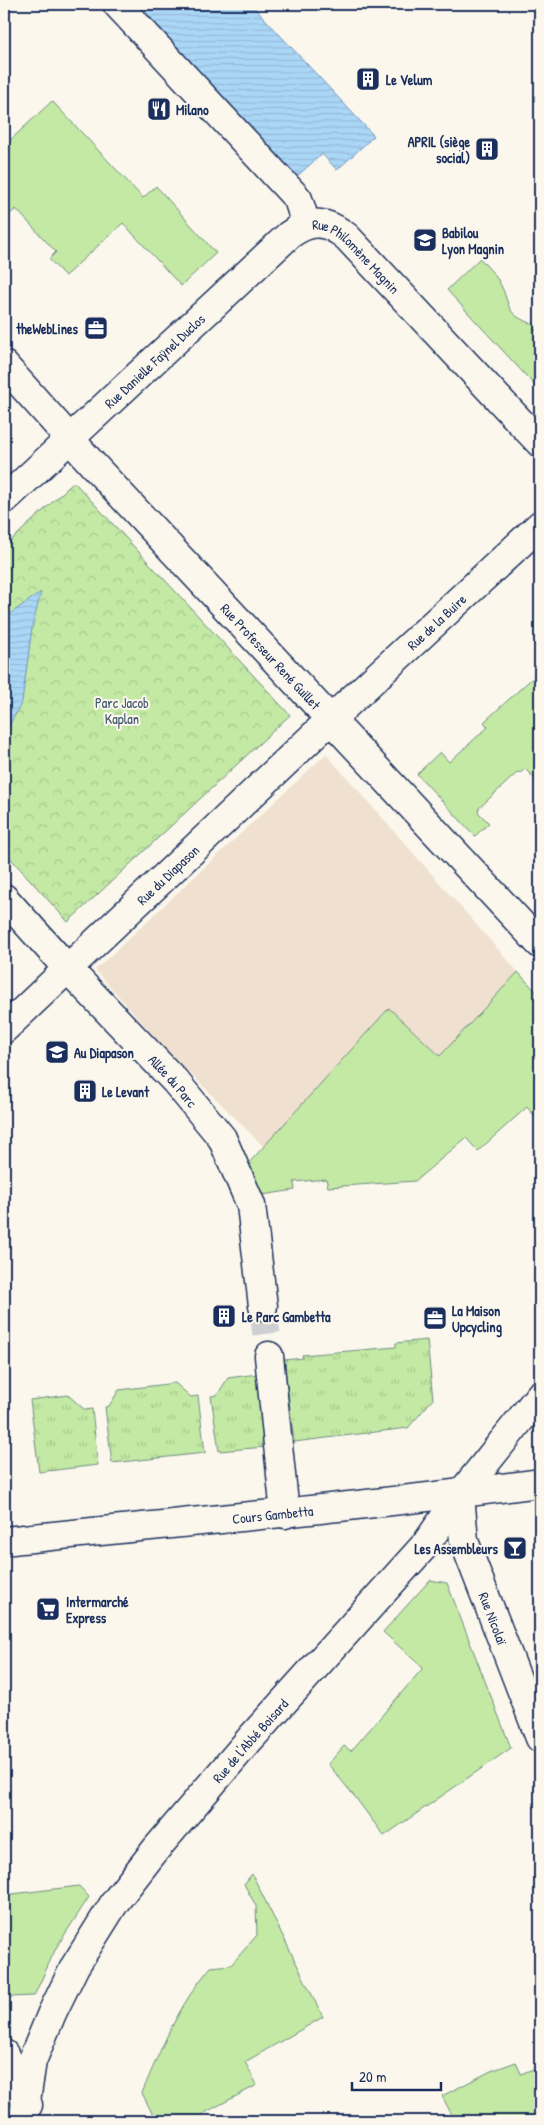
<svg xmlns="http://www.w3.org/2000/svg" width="544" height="2125" viewBox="0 0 544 2125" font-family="'Patrick Hand',sans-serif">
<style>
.built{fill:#f0e0cf}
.grass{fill:url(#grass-tufts);stroke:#6f8c81}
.park{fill:url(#park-crowns);stroke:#6f8c81}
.garden{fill:#c3e9a4;stroke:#6f8c81}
.water{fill:url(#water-rules);stroke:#7194ba}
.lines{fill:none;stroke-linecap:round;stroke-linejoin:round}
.minor-tunnel{stroke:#cecfd0;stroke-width:28;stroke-dasharray:28 14;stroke-linecap:butt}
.minor-casing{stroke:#1b2f5e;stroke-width:31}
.major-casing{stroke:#1b2f5e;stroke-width:31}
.minor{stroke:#fbf7ec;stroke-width:28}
.major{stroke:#fbf7ec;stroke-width:28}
.labels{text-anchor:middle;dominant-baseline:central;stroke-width:4;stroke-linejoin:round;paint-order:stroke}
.poi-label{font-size:14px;font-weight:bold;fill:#1b2f5e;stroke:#fbf7ec;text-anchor:start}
.street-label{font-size:14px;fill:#1b2f5e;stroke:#fbf7ec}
.park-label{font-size:14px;fill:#3d546c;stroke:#fbf7ec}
</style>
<defs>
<pattern id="grass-tufts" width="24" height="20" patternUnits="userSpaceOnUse" patternTransform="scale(1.25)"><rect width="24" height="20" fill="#c3e9a4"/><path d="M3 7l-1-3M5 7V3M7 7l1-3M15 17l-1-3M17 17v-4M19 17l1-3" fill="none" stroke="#a7c890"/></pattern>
<pattern id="park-crowns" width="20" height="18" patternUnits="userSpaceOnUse" patternTransform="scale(1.25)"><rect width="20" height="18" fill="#c3e9a4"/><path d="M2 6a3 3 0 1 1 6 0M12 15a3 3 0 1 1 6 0" fill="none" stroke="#a7c890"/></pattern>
<pattern id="water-rules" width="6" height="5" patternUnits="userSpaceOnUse" patternTransform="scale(1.25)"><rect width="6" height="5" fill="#abd7f7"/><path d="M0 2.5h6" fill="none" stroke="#93b9d6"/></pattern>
</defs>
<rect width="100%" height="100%" fill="#fbf7ec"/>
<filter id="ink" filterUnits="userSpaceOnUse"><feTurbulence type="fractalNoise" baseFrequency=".02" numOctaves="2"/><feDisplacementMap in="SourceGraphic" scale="10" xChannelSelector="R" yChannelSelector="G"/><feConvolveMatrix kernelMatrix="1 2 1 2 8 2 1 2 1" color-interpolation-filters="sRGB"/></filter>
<g filter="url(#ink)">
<polygon class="built" points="326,754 518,972 440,1056 389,1008 264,1147 165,1048 95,970"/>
<g class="grass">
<polygon points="427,1340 433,1399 408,1428 294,1442 284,1360 303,1358 302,1355 396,1347 396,1343"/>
<polygon points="257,1374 265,1447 219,1451 211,1396 217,1395 228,1378"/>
<polygon points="175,1383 191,1397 198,1396 205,1453 112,1463 105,1407 109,1406 119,1390"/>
<polygon points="68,1395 85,1410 92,1409 98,1465 39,1472 30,1400"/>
</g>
<polygon class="park" points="74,482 290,715 68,922 4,851 4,547"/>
<g class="garden">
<polygon points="52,101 143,198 156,186 216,253 181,286 123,223 65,276 49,259 56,252 16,209 4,219 4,146"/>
<path d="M 480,258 C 486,266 493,272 498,280 C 513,305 501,313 535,325 L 534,330 L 540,331 L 540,391 L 447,290 Z"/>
<polygon points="540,671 540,784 525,769 520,773 518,772 479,808 478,812 489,823 475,836 417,774 440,752 449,762 488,727 484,722"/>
<polygon points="518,972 540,996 540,1107 534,1116 527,1107 478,1151 466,1138 415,1181 328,1187 326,1179 294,1182 295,1190 262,1195 247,1165 389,1008 440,1056"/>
<polygon points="430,1580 447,1583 511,1748 384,1836 355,1797 328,1764 344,1746 351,1751 423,1668 383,1632"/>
<path d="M 252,1874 L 323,2017 L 245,2062 L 257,2085 L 197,2117 L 199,2121 L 156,2121 L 142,2093 C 161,2048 179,2004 211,1967 L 231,1965 L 257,1935 L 256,1906 L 244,1884 Z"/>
<polygon points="79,1886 89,1897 56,1948 34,1996 8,1997 4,1987 4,1895"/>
<polygon points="516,2062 521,2074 540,2066 540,2120 455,2121 442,2096 491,2071"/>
</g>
<g class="water">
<polygon points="137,4 251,4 374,136 337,170 322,154 295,178"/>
<polygon points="41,592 32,628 22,702 4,735 4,618"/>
</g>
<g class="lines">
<polyline class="minor-tunnel" points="263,1306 269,1356"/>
<g class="minor-casing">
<g id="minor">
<polyline points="117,4 298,199 306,224"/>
<path id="s1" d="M 4,365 L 95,467 L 540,944"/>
<path id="s2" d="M 4,500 L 289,235 C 311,219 326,220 347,237 L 540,443"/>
<path id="s3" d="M 4,898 L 68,969 L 175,1081 L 222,1138 L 251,1205 L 263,1306"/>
<path id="s4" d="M 4,1029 L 345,706 L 540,525"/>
<polyline points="269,1356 285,1514"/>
<path id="s5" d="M 460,1495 L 464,1541 L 540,1738"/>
<polyline points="4,2054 28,2105"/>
<path id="s6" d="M 23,2121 L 32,2061 L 52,2013 L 75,1966 L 115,1902 L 156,1849 L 250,1739 L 426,1544 L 460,1495 L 540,1395"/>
</g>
</g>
<g class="major-casing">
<g id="major">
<path id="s7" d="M 4,1541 C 183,1522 362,1507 540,1483"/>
</g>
</g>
<use href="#minor" class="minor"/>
<use href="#major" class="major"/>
</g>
</g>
<defs>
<g id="building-square" transform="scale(1.25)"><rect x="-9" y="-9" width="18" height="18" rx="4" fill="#1b2f5e" stroke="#fbf7ec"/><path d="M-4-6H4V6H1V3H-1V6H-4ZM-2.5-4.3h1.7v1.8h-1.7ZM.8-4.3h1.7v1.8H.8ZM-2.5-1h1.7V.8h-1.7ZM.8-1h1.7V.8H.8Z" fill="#fff"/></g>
<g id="restaurant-square" transform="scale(1.25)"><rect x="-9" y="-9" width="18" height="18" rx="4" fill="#1b2f5e" stroke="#fbf7ec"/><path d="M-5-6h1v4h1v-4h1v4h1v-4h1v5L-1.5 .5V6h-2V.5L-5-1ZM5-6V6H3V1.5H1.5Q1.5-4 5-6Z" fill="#fff"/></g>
<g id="school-square" transform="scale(1.25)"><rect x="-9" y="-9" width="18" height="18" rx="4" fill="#1b2f5e" stroke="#fbf7ec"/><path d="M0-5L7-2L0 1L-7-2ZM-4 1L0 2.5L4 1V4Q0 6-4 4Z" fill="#fff"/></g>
<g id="office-square" transform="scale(1.25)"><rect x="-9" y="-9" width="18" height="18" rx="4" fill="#1b2f5e" stroke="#fbf7ec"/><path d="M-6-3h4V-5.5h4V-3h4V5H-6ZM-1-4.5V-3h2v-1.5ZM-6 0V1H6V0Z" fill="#fff"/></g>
<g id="bar-square" transform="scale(1.25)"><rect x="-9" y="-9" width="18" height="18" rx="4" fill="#1b2f5e" stroke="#fbf7ec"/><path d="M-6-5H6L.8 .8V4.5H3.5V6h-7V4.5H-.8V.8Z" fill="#fff"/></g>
<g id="supermarket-square" transform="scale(1.25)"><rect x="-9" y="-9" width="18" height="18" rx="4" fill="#1b2f5e" stroke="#fbf7ec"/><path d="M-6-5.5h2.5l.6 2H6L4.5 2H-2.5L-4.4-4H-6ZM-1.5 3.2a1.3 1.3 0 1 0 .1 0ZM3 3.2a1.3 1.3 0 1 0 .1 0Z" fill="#fff"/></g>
</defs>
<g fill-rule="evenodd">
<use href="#building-square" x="368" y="79"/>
<use href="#restaurant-square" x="159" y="109"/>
<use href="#building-square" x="487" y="149"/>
<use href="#school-square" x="425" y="240"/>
<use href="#office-square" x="96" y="328"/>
<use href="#school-square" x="57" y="1052"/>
<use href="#building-square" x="85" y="1091"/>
<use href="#building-square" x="224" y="1316"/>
<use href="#office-square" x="435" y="1318"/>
<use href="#bar-square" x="515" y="1548"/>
<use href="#supermarket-square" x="48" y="1609"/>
</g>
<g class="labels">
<g class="poi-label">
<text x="386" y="79">Le Velum</text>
<text x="176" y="109">Milano</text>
<text x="470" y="141" text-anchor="end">APRIL (siège<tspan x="470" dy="16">social)</tspan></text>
<text x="442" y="232">Babilou<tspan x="442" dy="16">Lyon Magnin</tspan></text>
<text x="78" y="328" text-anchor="end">theWebLines</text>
<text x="74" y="1052">Au Diapason</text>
<text x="102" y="1091">Le Levant</text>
<text x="452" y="1310">La Maison<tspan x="452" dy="16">Upcycling</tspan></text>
<text x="242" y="1316">Le Parc Gambetta</text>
<text x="498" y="1548" text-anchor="end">Les Assembleurs</text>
<text x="66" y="1601">Intermarché<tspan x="66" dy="16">Express</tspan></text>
</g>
<g class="street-label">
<text stroke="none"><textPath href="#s2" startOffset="471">Rue Philomène Magnin</textPath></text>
<text stroke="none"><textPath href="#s2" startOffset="205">Rue Danielle Faÿnel Duclos</textPath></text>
<text stroke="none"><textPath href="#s4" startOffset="594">Rue de la Buire</textPath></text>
<text stroke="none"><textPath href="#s1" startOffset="395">Rue Professeur René Guillet</textPath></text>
<text stroke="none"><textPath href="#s4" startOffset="225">Rue du Diapason</textPath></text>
<text stroke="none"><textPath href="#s3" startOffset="249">Allée du Parc</textPath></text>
<text stroke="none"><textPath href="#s7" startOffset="270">Cours Gambetta</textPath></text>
<text stroke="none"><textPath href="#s5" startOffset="129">Rue Nicolaï</textPath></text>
<text stroke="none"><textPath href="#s6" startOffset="451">Rue de l'Abbé Boisard</textPath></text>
</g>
<g class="park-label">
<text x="122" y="702">Parc Jacob<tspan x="122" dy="16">Kaplan</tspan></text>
</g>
</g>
<rect width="544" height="2125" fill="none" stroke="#fbf7ec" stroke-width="20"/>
<rect x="10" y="10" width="524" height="2105" fill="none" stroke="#1b2f5e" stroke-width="2" filter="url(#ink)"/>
<path d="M352 2082v8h89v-8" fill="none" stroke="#1b2f5e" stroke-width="2.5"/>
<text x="359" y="2082" font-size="15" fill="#1b2f5e" stroke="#fbf7ec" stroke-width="4" paint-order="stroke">20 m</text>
</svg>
